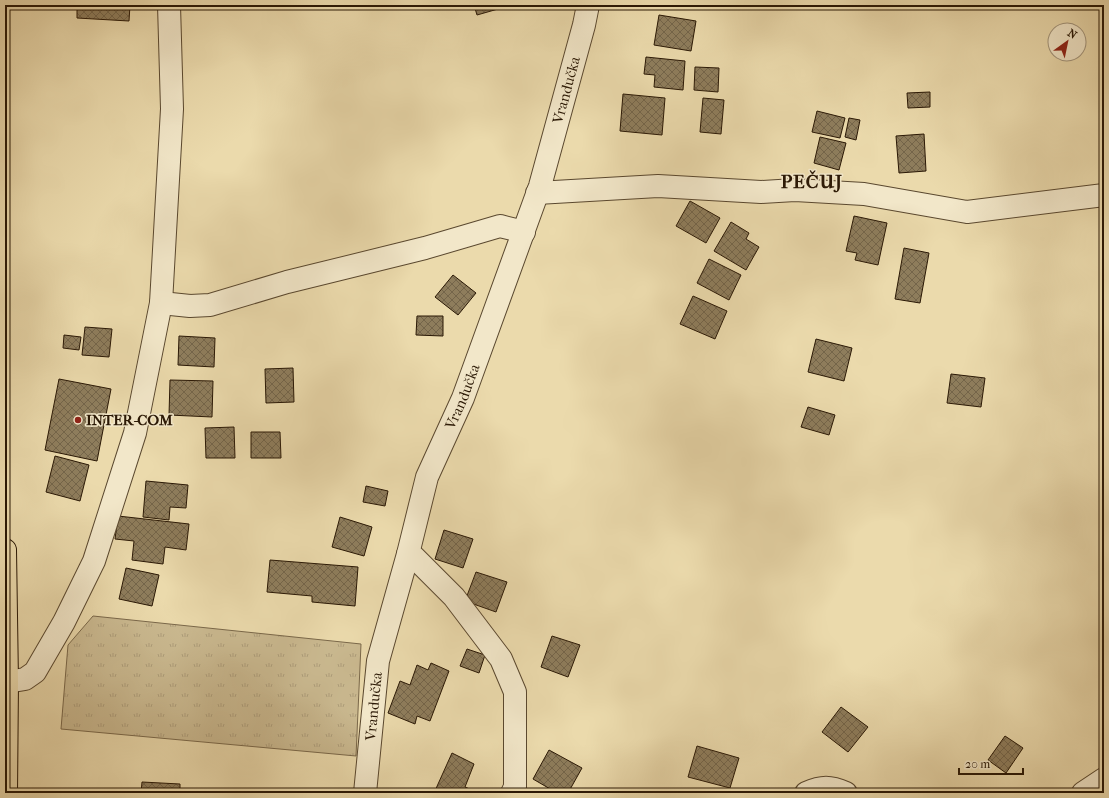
<svg xmlns="http://www.w3.org/2000/svg" width="1109" height="798" viewBox="0 0 1109 798" font-family="'IM FELL French Canon',serif">
<style>
.grass{fill:url(#grass-tufts);stroke:#7a684a}
.building{fill:url(#building-cross-hatch);stroke:#2a1805}
.lines{fill:none;stroke-linecap:round;stroke-linejoin:round}
.minor-casing{stroke:#5a482f;stroke-width:24}
.major-casing{stroke:#2a1805;stroke-width:24}
.minor{stroke:#f2e7c9;stroke-width:22}
.major{stroke:#ebdaac;stroke-width:22}
.poi-dot{fill:#8f2418;stroke:#f2e7c9;stroke-width:1.5}
.labels{text-anchor:middle;dominant-baseline:central;stroke-width:3;stroke-linejoin:round;paint-order:stroke}
.street-label{font-size:15px;fill:#2a1805;stroke:#f2e7c9}
.poi-label{font-size:15px;font-weight:bold;fill:#2a1805;stroke:#f2e7c9;text-anchor:start}
.district-label{font-size:19px;font-weight:bold;letter-spacing:1px;fill:#2a1805;stroke:#f2e7c9}
</style>
<defs>
<pattern id="grass-tufts" width="24" height="20" patternUnits="userSpaceOnUse"><rect width="24" height="20" fill="#cab990"/><path d="M3 7l-1-3M5 7V3M7 7l1-3M15 17l-1-3M17 17v-4M19 17l1-3" fill="none" stroke="#ae9e7b"/></pattern>
<pattern id="building-cross-hatch" width="8" height="8" patternUnits="userSpaceOnUse"><rect width="8" height="8" fill="#8e7d5c"/><path d="M0 0l8 8M0 8l8-8" fill="none" stroke="#74654a"/></pattern>
</defs>
<rect width="100%" height="100%" fill="#ebdaac"/>
<filter id="stains"><feTurbulence type="fractalNoise" baseFrequency=".005" numOctaves="4"/><feColorMatrix values="0 0 0 0 .2 0 0 0 0 .09 0 0 0 0 .02 0 0 0 .5 -.17"/></filter>
<radialGradient id="worn" r=".72"><stop offset=".6" stop-color="#630" stop-opacity="0"/><stop offset="1" stop-color="#630" stop-opacity=".3"/></radialGradient>
<polygon class="grass" points="93,616 361,644 356,756 61,729 68,645"/>
<g class="building">
<polygon points="77,5 130,5 129,21 77,18"/>
<polygon points="474,5 506,5 505,7 477,15"/>
<polygon points="659,15 696,21 691,51 654,45"/>
<polygon points="646,57 685,61 683,90 654,87 655,75 644,74"/>
<polygon points="695,67 719,68 718,92 694,90"/>
<polygon points="930,92 930,107 908,108 907,93"/>
<polygon points="623,94 665,98 662,135 620,131"/>
<polygon points="703,98 724,100 721,134 700,132"/>
<polygon points="817,111 845,118 840,138 812,132"/>
<polygon points="849,118 860,120 856,140 845,137"/>
<polygon points="924,134 926,171 899,173 896,136"/>
<polygon points="820,137 846,143 839,170 814,163"/>
<polygon points="690,201 720,218 706,243 676,226"/>
<polygon points="854,216 887,223 878,265 855,260 857,253 846,251"/>
<polygon points="731,222 749,233 746,239 759,247 746,270 714,251"/>
<polygon points="904,248 929,253 920,303 895,299"/>
<polygon points="709,259 741,275 729,300 697,283"/>
<polygon points="453,275 476,293 458,315 435,297"/>
<polygon points="693,296 727,311 715,339 680,324"/>
<polygon points="417,316 443,316 443,336 416,335"/>
<polygon points="85,327 112,329 109,357 82,355"/>
<polygon points="64,335 81,337 79,350 63,348"/>
<polygon points="179,336 215,338 214,367 178,365"/>
<polygon points="816,339 852,348 844,381 808,372"/>
<polygon points="293,368 294,402 266,403 265,369"/>
<polygon points="951,374 985,378 981,407 947,403"/>
<polygon points="59,379 111,389 97,461 45,450"/>
<polygon points="170,380 213,381 212,417 169,415"/>
<polygon points="808,407 835,415 829,435 801,427"/>
<polygon points="234,427 235,458 206,458 205,428"/>
<polygon points="251,432 280,432 281,458 251,458"/>
<polygon points="55,456 89,465 80,501 46,492"/>
<polygon points="146,481 188,485 186,508 170,507 169,520 143,517"/>
<polygon points="366,486 388,491 385,506 363,502"/>
<polygon points="118,516 189,524 186,550 165,547 163,564 132,560 134,541 115,539"/>
<polygon points="340,517 372,527 364,556 332,547"/>
<polygon points="444,530 473,539 463,568 435,559"/>
<polygon points="270,560 358,567 355,606 312,602 312,596 267,592"/>
<polygon points="126,568 159,575 152,606 119,599"/>
<polygon points="476,572 507,582 496,612 465,601"/>
<polygon points="552,636 580,645 568,677 541,667"/>
<polygon points="467,649 485,655 479,673 460,666"/>
<polygon points="431,663 449,671 430,721 417,716 415,724 388,713 400,681 410,685 417,665 428,670"/>
<polygon points="841,707 868,727 848,752 822,732"/>
<polygon points="1005,736 1023,748 1006,773 988,760"/>
<polygon points="697,746 739,758 730,788 688,777"/>
<polygon points="549,750 582,768 568,793 557,793 533,779"/>
<polygon points="452,753 474,764 465,787 472,790 470,793 434,793"/>
<polygon points="142,782 180,784 180,793 141,793"/>
</g>
<g class="lines">
<g class="minor-casing">
<g id="minor">
<polyline points="537,193 658,186 761,192 795,190 864,194 967,212 1104,195"/>
<polyline points="161,303 190,306 210,305 287,282 425,248 500,226 524,232"/>
<polyline points="408,554 414,557 454,597 501,659 515,692 515,787 512,793"/>
<polyline points="7,682 25,679 35,672 64,622 94,561 135,433 161,303 172,109 169,5"/>
<path id="s1" d="M 365,793 L 378,661 L 408,554 L 427,477 L 463,398 L 540,186 L 584,25 L 588,5"/>
<path d="M 806,793 C 822,786 830,786 846,793"/>
<polyline points="1083,793 1104,779"/>
</g>
</g>
<g class="major-casing">
<polyline id="major" points="5,550 7,682 6,793"/>
</g>
<use href="#minor" class="minor"/>
<use href="#major" class="major"/>
</g>
<circle class="poi-dot" cx="78" cy="420" r="4"/>
<g class="labels">
<g class="street-label">
<text stroke="none"><textPath href="#s1" startOffset="735">Vrandučka</textPath></text>
<text stroke="none"><textPath href="#s1" startOffset="411">Vrandučka</textPath></text>
<text stroke="none"><textPath href="#s1" startOffset="87">Vrandučka</textPath></text>
</g>
<g class="poi-label">
<text x="86" y="420">INTER-COM</text>
</g>
<g class="district-label">
<text x="812" y="182">PEČUJ</text>
</g>
</g>
<rect width="1109" height="798" fill="none" stroke="#ebdaac" stroke-width="20"/>
<rect x="6" y="6" width="1097" height="786" fill="none" stroke="#2a1805" stroke-width="2"/>
<rect x="10" y="10" width="1089" height="778" fill="none" stroke="#2a1805"/>
<g transform="translate(1067 42) rotate(33)"><circle r="19" fill="#f2e7c9" stroke="#a2947b"/>
<path d="M0-3L7 15L0 10L-7 15Z" fill="#8f2418"/>
<text y="-6" font-size="11" font-weight="bold" text-anchor="middle" fill="#2a1805">N</text>
</g>
<path d="M959 768v6h64v-6" fill="none" stroke="#2a1805" stroke-width="2"/>
<text x="965" y="768" font-size="12" fill="#2a1805" stroke="#f2e7c9" stroke-width="3" paint-order="stroke">20 m</text>
<rect width="100%" height="100%" filter="url(#stains)"/>
<rect width="100%" height="100%" fill="url(#worn)"/>
</svg>
